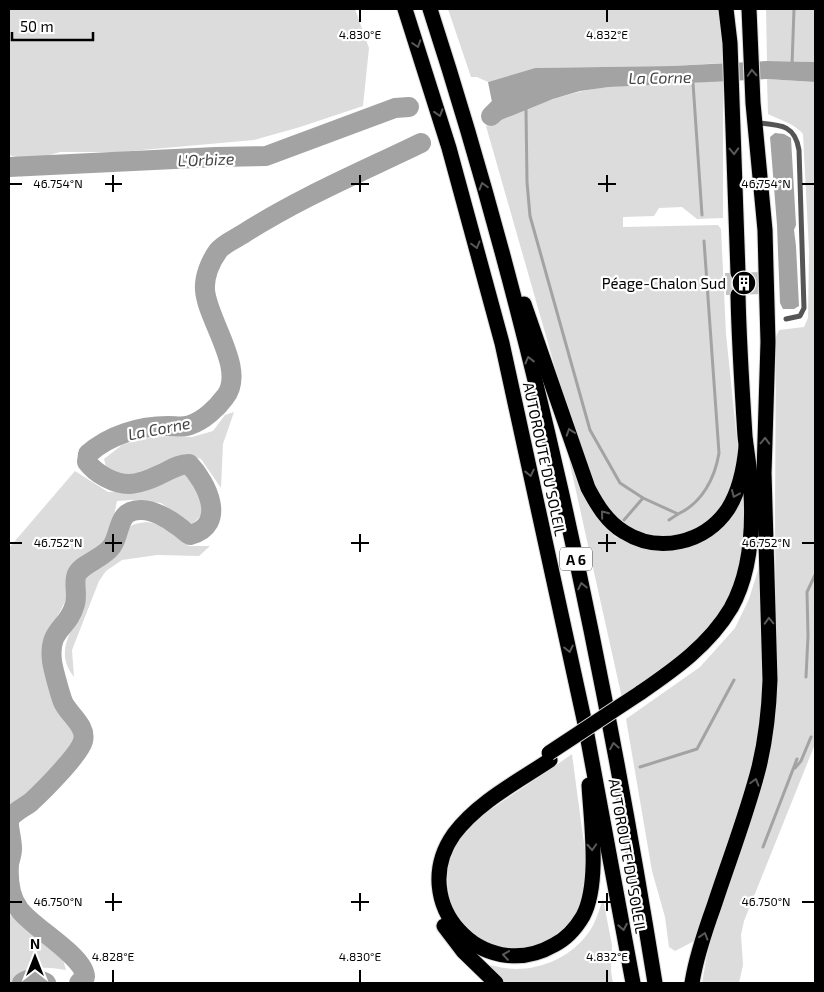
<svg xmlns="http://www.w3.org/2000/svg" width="824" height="992" viewBox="0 0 824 992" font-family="'Exo 2',sans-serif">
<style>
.green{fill:#dcdcdc}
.water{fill:#a3a3a3}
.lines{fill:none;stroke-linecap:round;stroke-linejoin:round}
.stream{stroke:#a3a3a3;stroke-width:3}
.river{stroke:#a3a3a3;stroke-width:20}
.building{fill:#c4c4c4}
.motorway-tunnel{stroke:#d9d9d9;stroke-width:15;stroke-dasharray:15 8;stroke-linecap:butt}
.motorway-casing{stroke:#dbdbdb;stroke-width:17}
.service{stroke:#555;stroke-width:5}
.motorway{stroke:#000;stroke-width:15}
.motorway-bridge-casing{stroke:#dbdbdb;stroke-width:17;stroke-linecap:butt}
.motorway-bridge{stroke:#000;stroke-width:15}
.oneway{stroke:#595959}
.ticks{fill:none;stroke:#000;stroke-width:2}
.labels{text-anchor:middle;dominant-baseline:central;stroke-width:4.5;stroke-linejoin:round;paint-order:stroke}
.shield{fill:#fff;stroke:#4c4c4c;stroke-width:1}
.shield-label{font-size:14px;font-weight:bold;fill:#000}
.poi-label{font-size:15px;fill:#000;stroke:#fff;text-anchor:end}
.street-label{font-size:15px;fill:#000;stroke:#fff}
.water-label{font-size:16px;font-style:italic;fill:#444;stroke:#fff}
.ticks-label{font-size:12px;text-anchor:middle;fill:#000;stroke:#fff;stroke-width:4.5;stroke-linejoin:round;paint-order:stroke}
</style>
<rect width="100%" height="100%" fill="#fff"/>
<g class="green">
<polygon points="9,9 355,9 369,48 363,106 300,127 254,140 120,152 60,152 36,159 25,159 9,155"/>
<polygon points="448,9 720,9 724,63 672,66 535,68 488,82 477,77 471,77"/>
<polygon points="766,9 815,9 815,62 767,61"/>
<path d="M 767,79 L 815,82 L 815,722 L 814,730 L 815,744 L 744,921 L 741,935 L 743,965 L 739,983 L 702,983 L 707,955 L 776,689 L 775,510 L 776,337 L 779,330 L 804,327 L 808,318 L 809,251 L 803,134 C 795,124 780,120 768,114 Z"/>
<path d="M 723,80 L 723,218 L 697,219 L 682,207 L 659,208 L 654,216 L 623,217 L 623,227 L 718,225 L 721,229 L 726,334 L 739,460 L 735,483 L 724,506 L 707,525 L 686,533 L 666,537 L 637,531 L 619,521 L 602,502 L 587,466 L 556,371 L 486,126 C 525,109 566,91 609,87 C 647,83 685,85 723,80 Z"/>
<polygon points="234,412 223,444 221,488 201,459 189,455 130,475 118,474 106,467 104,459 122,445 140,439 170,436 192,437 213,431 225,415"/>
<polygon points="564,437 598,516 615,537 644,548 687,547 713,535 731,519 743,492 747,492 744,544 735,585 726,608 691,649 622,698"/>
<polygon points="75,471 108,492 135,491 184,473 199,487 205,511 192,525 161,503 132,500 117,501 112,525 101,550 79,561 70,570 68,596 56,619 48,629 46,643 46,661 60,710 72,726 76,737 55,769 9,808 9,548"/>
<path d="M 146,522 C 167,525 174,532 189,546 L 210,546 L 199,556 L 157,555 L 122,560 L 106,571 L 99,581 L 72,650 L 74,677 C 52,649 76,629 82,602 C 83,595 82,586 85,580 C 91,567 106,564 114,555 C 121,547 124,531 131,526 C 135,523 141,523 146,522 Z"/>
<polygon points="759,567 766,689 750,781 698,939 675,951 669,947 665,917 652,871 626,719 700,667 735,628 749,599"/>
<path d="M 572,754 C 575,777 578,799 581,822 C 584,843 588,865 586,886 C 576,968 457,972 448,888 C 446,870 448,853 460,838 C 472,821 492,809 509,797 C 530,783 551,769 572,754 Z"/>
<path d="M 603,899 L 612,945 L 611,971 L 613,983 L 502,983 L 480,963 C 492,965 504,969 515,969 C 544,969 572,956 589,932 C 596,922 599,910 603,899 Z"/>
<path d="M 9,914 L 63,960 L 66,970 C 49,967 21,964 13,983 L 9,983 Z"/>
</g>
<g class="water">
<polygon points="767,61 815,62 815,82 767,79 609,87 580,91 553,99 496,122 488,82 535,68 672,66"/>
<polygon points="775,133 784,134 791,138 796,225 794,230 796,246 799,306 794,309 783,309 780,303 777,225 770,137"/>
</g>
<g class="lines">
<g class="stream">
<polyline points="792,65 794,9"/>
<polyline points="693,83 702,215"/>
<polyline points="526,110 527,182 530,216 590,430 620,483 643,498"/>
<path d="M 678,514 C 702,503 715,478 719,453 L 704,241"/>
<polyline points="624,520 643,498 678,514 669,520"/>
<polyline points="806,677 808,636 807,592 815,575"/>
<polyline points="640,767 697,749 734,680"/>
<polyline points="795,768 801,761 811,737"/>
<polyline points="763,847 797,759"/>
</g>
<g class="river">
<polyline points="491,116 506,101"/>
<polyline points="9,167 216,157 266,156 395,108 409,107"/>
<path d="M 9,825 C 9,822 8,821 10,818 C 15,811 25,807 31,802 C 43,791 79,755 83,741 C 87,726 69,715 63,702 C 60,694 53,669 52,661 C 48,628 68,630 75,604 C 78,594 73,582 77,574 C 83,563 104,558 112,546 C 121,533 117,510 140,510 C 152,509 169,519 178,526 C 183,529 185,533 190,535 C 228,525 207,483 189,464 C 177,464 169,471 159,475 C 151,479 137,484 129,484 C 114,484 96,474 87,462 L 88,454 C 109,435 140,426 168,426 C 176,426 183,428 190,425 C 203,421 217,408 225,397 C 247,370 207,320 205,290 C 204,277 210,262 218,251 C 223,244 235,239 243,234 C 299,198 361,172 421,143"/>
<path d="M 9,826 C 10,834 12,841 12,849 C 12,854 10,859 9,864 C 8,879 10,897 19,909 C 31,927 85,956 85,977 L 79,983"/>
<path d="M 22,983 C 30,977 38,979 46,983"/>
</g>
</g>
<polygon class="building" points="763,272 764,294 726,295 725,273"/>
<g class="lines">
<polyline class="motorway-tunnel" points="738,273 738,295"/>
<g class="motorway-casing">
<g id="motorway">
<polyline points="405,9 449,148 502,343 585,724 633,983"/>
<path d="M 430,9 C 533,326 602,654 655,983"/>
<polyline points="726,9 730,43 738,273"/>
<path d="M 524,304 L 588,488 C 597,505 607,522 624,532 C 659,554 705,543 728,509 C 740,490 744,468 746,447"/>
<path d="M 640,693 C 675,669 709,645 731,608 C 750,574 753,530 751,493 C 751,473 747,455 745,436 C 742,389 739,342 738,295"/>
<path d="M 550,760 C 517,782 478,802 454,834 C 406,902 482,986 554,945 C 566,939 576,928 583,916 C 600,884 591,821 589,785"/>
<polyline points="444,926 463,951 496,983"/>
<path d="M 692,983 C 696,957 705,931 714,906 C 729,860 747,814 759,767 C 766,738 769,709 770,680 L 764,473 L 768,342 L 766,269 L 765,230 L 753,103 L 749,9"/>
</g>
</g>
<path class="service" d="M 758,123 C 781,125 795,125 799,150 L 804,308 L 800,316 L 786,319"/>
<use href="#motorway" class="motorway"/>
<g class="motorway-bridge-casing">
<polyline id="motorway-bridge" points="549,753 640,693"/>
</g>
<use href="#motorway-bridge" class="motorway-bridge"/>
</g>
<defs><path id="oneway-chevron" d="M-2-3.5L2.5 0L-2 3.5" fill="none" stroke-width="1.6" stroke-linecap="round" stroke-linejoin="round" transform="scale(1.25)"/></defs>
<g class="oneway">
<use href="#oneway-chevron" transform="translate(417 44) rotate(72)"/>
<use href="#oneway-chevron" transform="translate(752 73) rotate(-93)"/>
<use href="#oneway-chevron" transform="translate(439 113) rotate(73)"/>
<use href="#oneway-chevron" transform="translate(734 151) rotate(88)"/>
<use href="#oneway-chevron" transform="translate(483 186) rotate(-106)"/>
<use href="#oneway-chevron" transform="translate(476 245) rotate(75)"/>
<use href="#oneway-chevron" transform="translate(529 360) rotate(-104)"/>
<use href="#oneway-chevron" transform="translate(570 432) rotate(-109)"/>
<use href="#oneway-chevron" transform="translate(765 441) rotate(-88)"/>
<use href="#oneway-chevron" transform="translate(530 473) rotate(78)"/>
<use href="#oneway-chevron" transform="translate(735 494) rotate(113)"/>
<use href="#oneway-chevron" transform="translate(604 514) rotate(-129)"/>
<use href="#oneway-chevron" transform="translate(582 586) rotate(-102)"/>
<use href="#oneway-chevron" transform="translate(769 621) rotate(-92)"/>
<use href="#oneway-chevron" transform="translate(569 649) rotate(78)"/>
<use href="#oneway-chevron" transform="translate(614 746) rotate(-100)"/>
<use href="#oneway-chevron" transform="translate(755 782) rotate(-74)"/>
<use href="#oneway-chevron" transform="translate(592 847) rotate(87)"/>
<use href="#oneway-chevron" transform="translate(623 927) rotate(80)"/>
<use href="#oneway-chevron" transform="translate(704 936) rotate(-73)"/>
<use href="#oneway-chevron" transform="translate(506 955) rotate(-172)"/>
</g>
<path class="ticks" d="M 360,10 L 360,22M 607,10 L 607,22M 113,175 L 113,192M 360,175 L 360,192M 607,175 L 607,192M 10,184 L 22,184M 105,184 L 122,184M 351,184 L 369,184M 598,184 L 616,184M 802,184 L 814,184M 113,534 L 113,552M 360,534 L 360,552M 607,534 L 607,552M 10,543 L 22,543M 105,543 L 122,543M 351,543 L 369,543M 598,543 L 616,543M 802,543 L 814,543M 113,893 L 113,911M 360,893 L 360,911M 607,893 L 607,911M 10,902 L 22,902M 105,902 L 122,902M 351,902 L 369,902M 598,902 L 616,902M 802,902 L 814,902M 113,970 L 113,982M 360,970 L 360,982M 607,970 L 607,982"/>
<defs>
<g id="building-disc" transform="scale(1.25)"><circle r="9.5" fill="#000" stroke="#fff"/><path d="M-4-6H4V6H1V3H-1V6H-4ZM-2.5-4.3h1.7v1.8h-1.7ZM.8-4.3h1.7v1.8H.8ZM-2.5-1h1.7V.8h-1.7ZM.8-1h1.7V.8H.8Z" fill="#fff"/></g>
</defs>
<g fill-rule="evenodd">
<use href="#building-disc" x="744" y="283"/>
</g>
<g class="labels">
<rect class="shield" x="560" y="547.5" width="32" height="23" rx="4"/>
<g class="shield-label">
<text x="576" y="559">A 6</text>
</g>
<g class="poi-label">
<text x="726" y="283">Péage-Chalon Sud</text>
</g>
<g class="street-label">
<text transform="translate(545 459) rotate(78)">AUTOROUTE DU SOLEIL</text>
<text transform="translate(628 856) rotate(80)">AUTOROUTE DU SOLEIL</text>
</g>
<g class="water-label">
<text transform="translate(660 77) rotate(-1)">La Corne</text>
<text transform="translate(206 159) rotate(-2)">L'Orbize</text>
<text transform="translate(159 428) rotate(-11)">La Corne</text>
</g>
</g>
<g class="ticks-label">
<text x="360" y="39">4.830°E</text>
<text x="607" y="39">4.832°E</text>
<text x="58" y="188">46.754°N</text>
<text x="766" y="188">46.754°N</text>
<text x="58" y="547">46.752°N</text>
<text x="766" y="547">46.752°N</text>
<text x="58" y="906">46.750°N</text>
<text x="766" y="906">46.750°N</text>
<text x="113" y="961">4.828°E</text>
<text x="360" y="961">4.830°E</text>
<text x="607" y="961">4.832°E</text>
</g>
<rect width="824" height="992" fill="none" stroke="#000000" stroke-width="20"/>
<g transform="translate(35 957)" stroke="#ffffff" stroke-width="4" paint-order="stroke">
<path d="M0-4L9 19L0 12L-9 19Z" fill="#000000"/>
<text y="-8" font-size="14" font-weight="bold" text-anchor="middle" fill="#000000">N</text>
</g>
<path d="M12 32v8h81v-8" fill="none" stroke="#000000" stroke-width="2.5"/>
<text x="20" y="32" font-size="15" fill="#000000" stroke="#ffffff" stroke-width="4" paint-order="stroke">50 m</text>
</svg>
